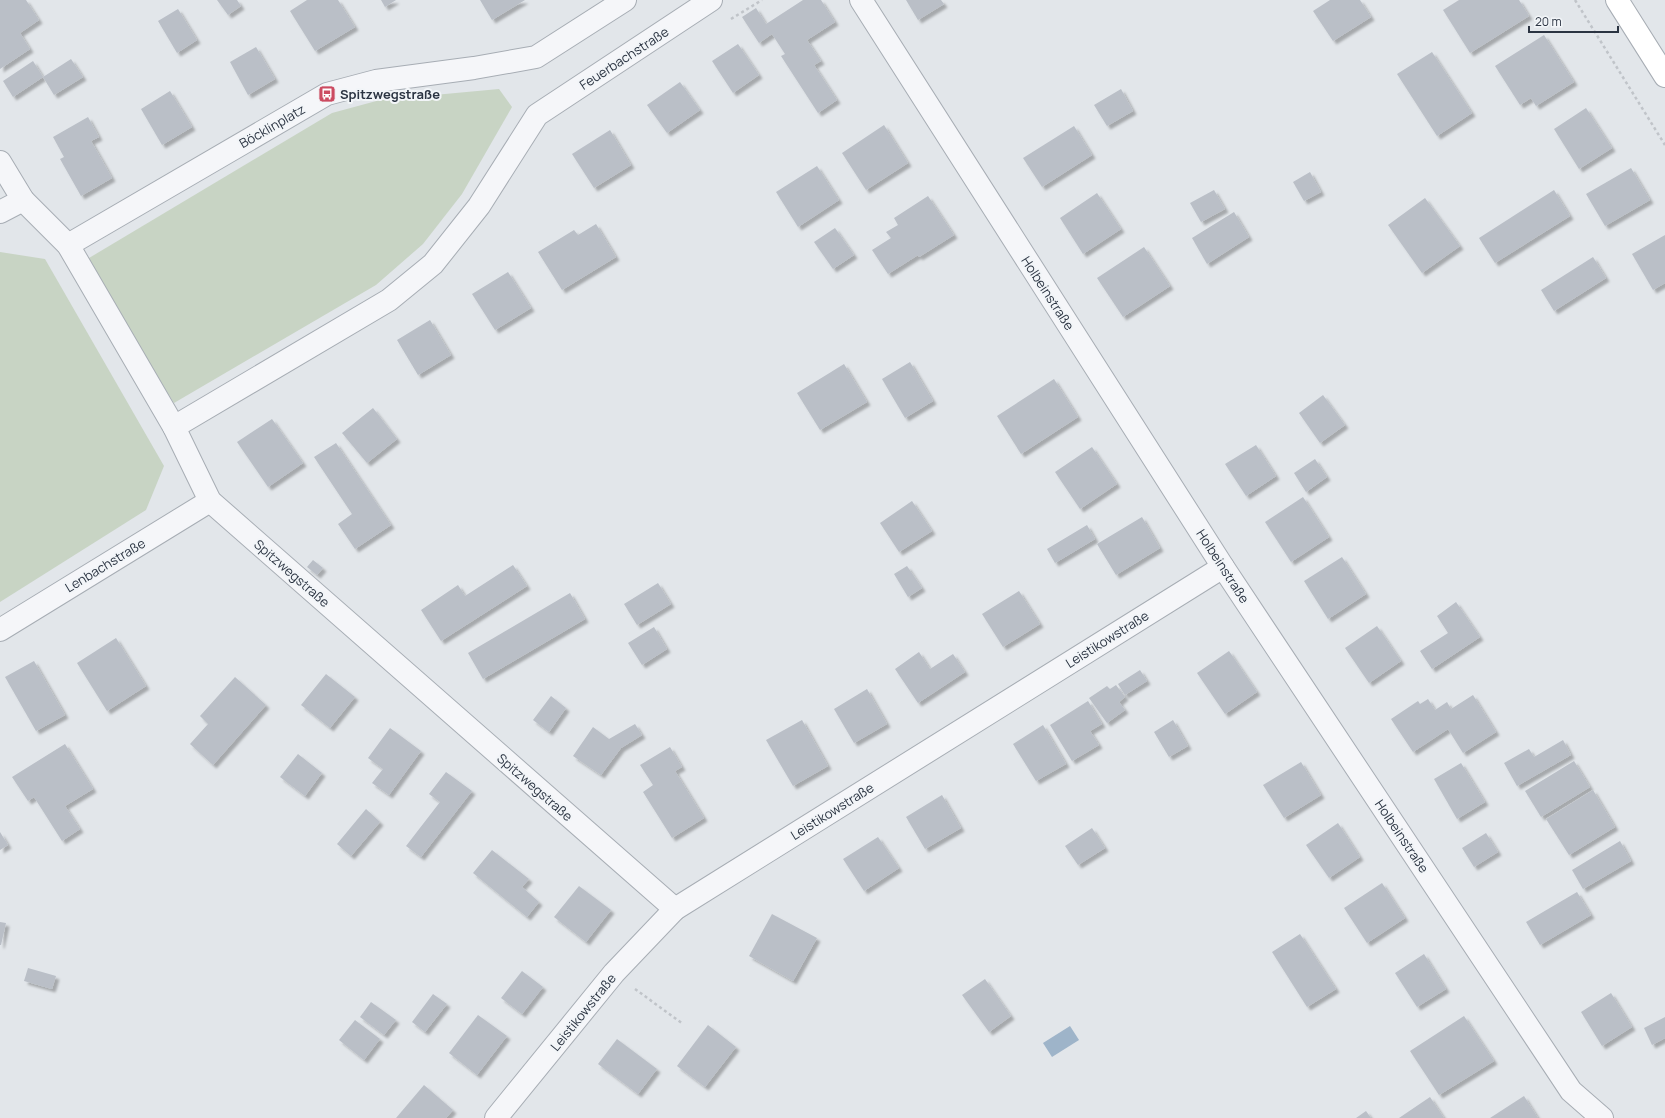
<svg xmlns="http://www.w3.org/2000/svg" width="1665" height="1118" viewBox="0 0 1665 1118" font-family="Manrope,sans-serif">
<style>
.green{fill:#c8d4c4}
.water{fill:#9eb4c9}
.building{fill:#babfc7;filter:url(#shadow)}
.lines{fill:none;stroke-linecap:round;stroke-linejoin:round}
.minor-casing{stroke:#a7adb4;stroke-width:24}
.secondary-casing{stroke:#a7adb4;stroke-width:24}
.path{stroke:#c0c4c9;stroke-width:2.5;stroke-dasharray:3 3;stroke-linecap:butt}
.minor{stroke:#f5f6f9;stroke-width:22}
.secondary{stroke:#fff;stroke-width:22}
.labels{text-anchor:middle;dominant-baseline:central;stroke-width:4;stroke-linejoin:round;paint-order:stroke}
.street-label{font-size:13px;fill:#2b3442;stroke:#f2f5f8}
.poi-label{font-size:13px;font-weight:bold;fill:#2b3442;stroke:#f2f5f8;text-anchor:start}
</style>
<defs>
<filter id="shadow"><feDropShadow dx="3.5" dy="3.5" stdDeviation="1" flood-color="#0004"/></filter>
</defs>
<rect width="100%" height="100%" fill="#e2e6ea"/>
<g class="green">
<polygon points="499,89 512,107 462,194 423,244 376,285 174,403 84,261 332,113 380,100"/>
<polygon points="0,252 45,259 164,466 146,510 0,602"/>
</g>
<polygon class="water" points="1070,1026 1079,1040 1052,1057 1043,1043"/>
<g class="building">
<polygon points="0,0 26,0 39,20 20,33 30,49 0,69"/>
<polygon points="217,0 237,0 241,6 228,15"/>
<polygon points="307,0 338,0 355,27 315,51 290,11"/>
<polygon points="381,0 396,0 385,7"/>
<polygon points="480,0 525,0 492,20"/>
<polygon points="803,0 821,0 835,22 807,40 821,61 814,65 837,100 818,113 781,56 785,54 772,34 759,43 742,17 756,8 766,24"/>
<polygon points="906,0 941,0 944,4 918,20"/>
<polygon points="1330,0 1360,0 1371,17 1333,41 1313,11"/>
<polygon points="1459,0 1519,0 1529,16 1470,53 1443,10"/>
<polygon points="178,9 197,40 177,53 158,21"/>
<polygon points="1544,35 1574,82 1536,106 1531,98 1520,105 1495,66"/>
<polygon points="738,44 759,75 733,93 712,61"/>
<polygon points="256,47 275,79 248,95 230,62"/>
<polygon points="1432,52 1472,113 1437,136 1397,74"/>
<polygon points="71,59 83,77 54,95 43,77"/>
<polygon points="33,61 43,77 13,97 3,81"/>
<polygon points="680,82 700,110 667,133 647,105"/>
<polygon points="1121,89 1133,111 1107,126 1094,105"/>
<polygon points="170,91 192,127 162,145 141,109"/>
<polygon points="1586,108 1612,148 1579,169 1554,129"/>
<polygon points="88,117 99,137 91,141 112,178 81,196 60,159 64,157 53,137"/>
<polygon points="884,125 908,163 866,190 842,153"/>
<polygon points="1074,126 1092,155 1042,187 1023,158"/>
<polygon points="610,130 631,165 594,188 572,154"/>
<polygon points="817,166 839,200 798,227 776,192"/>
<polygon points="1631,168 1650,200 1605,226 1586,194"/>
<polygon points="1310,172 1321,192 1304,201 1293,182"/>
<polygon points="1214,190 1225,209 1201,222 1190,203"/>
<polygon points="1554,190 1570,216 1495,263 1479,238"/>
<polygon points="1097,193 1121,229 1083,254 1060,218"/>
<polygon points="928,196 954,235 919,257 918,255 888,274 872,250 891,238 886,232 898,225 894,218"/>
<polygon points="1425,198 1460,246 1422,273 1388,225"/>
<polygon points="1234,212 1249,237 1207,264 1192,238"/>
<polygon points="596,224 616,257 562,290 538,252 574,230 578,235"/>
<polygon points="835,228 854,255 833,269 814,242"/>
<polygon points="1665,235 1665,283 1653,290 1632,254"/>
<polygon points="1144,247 1170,286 1123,317 1097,278"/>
<polygon points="1593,257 1606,278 1554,311 1541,290"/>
<polygon points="508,272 531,308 495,330 472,294"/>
<polygon points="430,320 451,355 418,375 397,340"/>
<polygon points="910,362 933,401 905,418 882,379"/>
<polygon points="844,364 867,402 820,430 797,393"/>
<polygon points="1054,379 1078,417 1021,454 997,416"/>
<polygon points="1323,395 1345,425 1320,443 1299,413"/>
<polygon points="373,408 397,439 367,463 342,433"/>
<polygon points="272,419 303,463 268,487 237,442"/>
<polygon points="336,443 391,525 355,549 338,524 352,514 314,457"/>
<polygon points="1256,445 1276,476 1246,496 1225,464"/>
<polygon points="1092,447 1117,484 1080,509 1055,472"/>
<polygon points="1315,459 1327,477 1306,492 1294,473"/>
<polygon points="1303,497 1329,537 1291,562 1265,522"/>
<polygon points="912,501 932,531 899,552 880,523"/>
<polygon points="1142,517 1160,548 1116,575 1097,544"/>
<polygon points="1087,525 1095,539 1055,563 1047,549"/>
<polygon points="1342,557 1366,594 1328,619 1304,581"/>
<polygon points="313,560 323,568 317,575 307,567"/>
<polygon points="513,565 527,586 441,641 421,610 458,585 465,596"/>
<polygon points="907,566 922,588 908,597 894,574"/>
<polygon points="658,583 671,604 637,625 624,604"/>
<polygon points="1019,591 1040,624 1003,647 982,614"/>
<polygon points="570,593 585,619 483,679 468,653"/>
<polygon points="1456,602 1480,637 1432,669 1420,651 1448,633 1437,616"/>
<polygon points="1377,626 1401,661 1369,683 1345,648"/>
<polygon points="654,627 667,649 642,665 628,643"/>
<polygon points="116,638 146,686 107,711 77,663"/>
<polygon points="1229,651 1257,692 1225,714 1197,673"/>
<polygon points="919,652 930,669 953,654 965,672 918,703 895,669"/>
<polygon points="34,661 65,715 36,731 5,677"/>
<polygon points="1140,670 1147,681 1125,695 1118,684"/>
<polygon points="326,674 355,697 330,728 301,705"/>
<polygon points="235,677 266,705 213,765 190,744 208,724 200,716"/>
<polygon points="1116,685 1125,697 1119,702 1125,710 1107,723 1089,698 1107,686 1110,689"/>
<polygon points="867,689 887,724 854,743 834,709"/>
<polygon points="1473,695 1496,732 1463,753 1448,729 1413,752 1391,719 1418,701 1420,704 1428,699 1435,710 1447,702 1451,709"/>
<polygon points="551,696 566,708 549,732 533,720"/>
<polygon points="1088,701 1102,724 1090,731 1099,745 1072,761 1050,725"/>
<polygon points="802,720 828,766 793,786 766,740"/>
<polygon points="1173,720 1188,746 1169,757 1154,732"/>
<polygon points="635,724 642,735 621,748 601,775 573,756 593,727 609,739"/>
<polygon points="1043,725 1066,764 1036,781 1013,744"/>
<polygon points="390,728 421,751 389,795 372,783 383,769 368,758"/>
<polygon points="1563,740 1571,755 1517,786 1504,763 1529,749 1534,757"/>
<polygon points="65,744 93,789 65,806 80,829 62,841 34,797 28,801 12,777"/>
<polygon points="670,747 682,767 675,771 704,818 672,838 643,792 653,785 640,765"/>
<polygon points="298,754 322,773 305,796 280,777"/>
<polygon points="1574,761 1590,787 1541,817 1525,791"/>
<polygon points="1301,762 1321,795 1284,818 1263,785"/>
<polygon points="1461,763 1485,802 1457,819 1434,779"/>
<polygon points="446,772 472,791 421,857 406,846 440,802 429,794"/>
<polygon points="1593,790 1615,827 1569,855 1546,819"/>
<polygon points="942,795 961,828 925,849 906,817"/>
<polygon points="366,809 380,822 351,856 337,844"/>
<polygon points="1338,823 1360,857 1329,878 1306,845"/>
<polygon points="1092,828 1105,848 1078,865 1065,846"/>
<polygon points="0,832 8,845 0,850"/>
<polygon points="1486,833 1498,852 1474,867 1462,848"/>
<polygon points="878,837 899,868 864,891 843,859"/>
<polygon points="1620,841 1631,861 1583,889 1572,870"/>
<polygon points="492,850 529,879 522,887 539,902 527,917 473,873"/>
<polygon points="1382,883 1405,918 1367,943 1344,908"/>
<polygon points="579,886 611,910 586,942 554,917"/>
<polygon points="1577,892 1591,915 1540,945 1526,922"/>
<polygon points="772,914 817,938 793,981 749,956"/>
<polygon points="0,922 6,923 1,945 0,945"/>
<polygon points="1300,934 1336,989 1307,1007 1272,952"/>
<polygon points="1424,954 1446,989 1417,1007 1395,973"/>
<polygon points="28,968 56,976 52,989 24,981"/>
<polygon points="522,971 543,987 522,1014 501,998"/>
<polygon points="985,979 1011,1016 989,1032 962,995"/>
<polygon points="1611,993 1632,1027 1602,1046 1581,1012"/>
<polygon points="433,994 447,1004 425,1032 412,1022"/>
<polygon points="371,1002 396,1020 384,1035 360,1017"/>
<polygon points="478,1015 507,1036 477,1075 449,1053"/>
<polygon points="1464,1016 1494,1061 1439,1095 1410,1051"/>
<polygon points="1665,1017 1665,1038 1652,1045 1644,1028"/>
<polygon points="355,1020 380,1039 364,1060 339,1040"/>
<polygon points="708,1025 736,1047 705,1087 677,1066"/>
<polygon points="617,1039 657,1069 638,1094 598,1064"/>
<polygon points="424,1085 453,1110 446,1118 396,1118"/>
<polygon points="1524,1096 1538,1118 1490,1118"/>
<polygon points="1430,1097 1444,1118 1399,1118"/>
<polygon points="1366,1111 1371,1118 1356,1118"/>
</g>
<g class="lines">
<g class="minor-casing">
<g id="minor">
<polyline points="861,0 1223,567 1571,1091 1602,1118"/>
<polyline points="0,162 23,200 68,245 174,427 210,501 675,909"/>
<polyline points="0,212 23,200"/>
<polyline points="68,245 327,94 376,81 474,68 536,57 625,0"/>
<polyline points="174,427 389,300 433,264 479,206 537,115 711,0"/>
<polyline points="0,630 210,501"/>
<polyline points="496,1118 614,973 675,909 1223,567"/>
</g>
</g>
<g class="secondary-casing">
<polyline id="secondary" points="1617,0 1665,76"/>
</g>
<g class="path">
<polyline points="1575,0 1665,145"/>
<polyline points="731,19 762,0"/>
<polyline points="635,989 683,1024"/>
</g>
<use href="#minor" class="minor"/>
<use href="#secondary" class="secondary"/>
</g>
<defs>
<g id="bus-square" transform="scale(0.9)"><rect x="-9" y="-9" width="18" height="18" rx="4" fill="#cc4b61" stroke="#f2f5f8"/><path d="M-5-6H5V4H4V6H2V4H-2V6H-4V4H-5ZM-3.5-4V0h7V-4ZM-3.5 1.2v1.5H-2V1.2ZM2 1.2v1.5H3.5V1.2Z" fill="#fff"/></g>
</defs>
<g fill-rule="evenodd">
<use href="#bus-square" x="327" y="94"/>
</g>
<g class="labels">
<g class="street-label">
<text transform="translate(624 58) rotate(-33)">Feuerbachstraße</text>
<text transform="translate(272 126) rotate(-30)">Böcklinplatz</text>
<text transform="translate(1048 293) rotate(57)">Holbeinstraße</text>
<text transform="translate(105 565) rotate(-31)">Lenbachstraße</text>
<text transform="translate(1223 566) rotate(57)">Holbeinstraße</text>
<text transform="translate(292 573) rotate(41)">Spitzwegstraße</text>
<text transform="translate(1107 639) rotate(-32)">Leistikowstraße</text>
<text transform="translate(535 787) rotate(41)">Spitzwegstraße</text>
<text transform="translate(832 811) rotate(-32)">Leistikowstraße</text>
<text transform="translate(1402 836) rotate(56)">Holbeinstraße</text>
<text transform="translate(583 1012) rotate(-51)">Leistikowstraße</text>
</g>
<g class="poi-label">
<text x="340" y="94">Spitzwegstraße</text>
</g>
</g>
<path d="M1529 26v6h89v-6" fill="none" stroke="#2b3442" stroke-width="2"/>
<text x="1535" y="26" font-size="12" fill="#2b3442" stroke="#f2f5f8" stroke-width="3" paint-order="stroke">20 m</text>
</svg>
